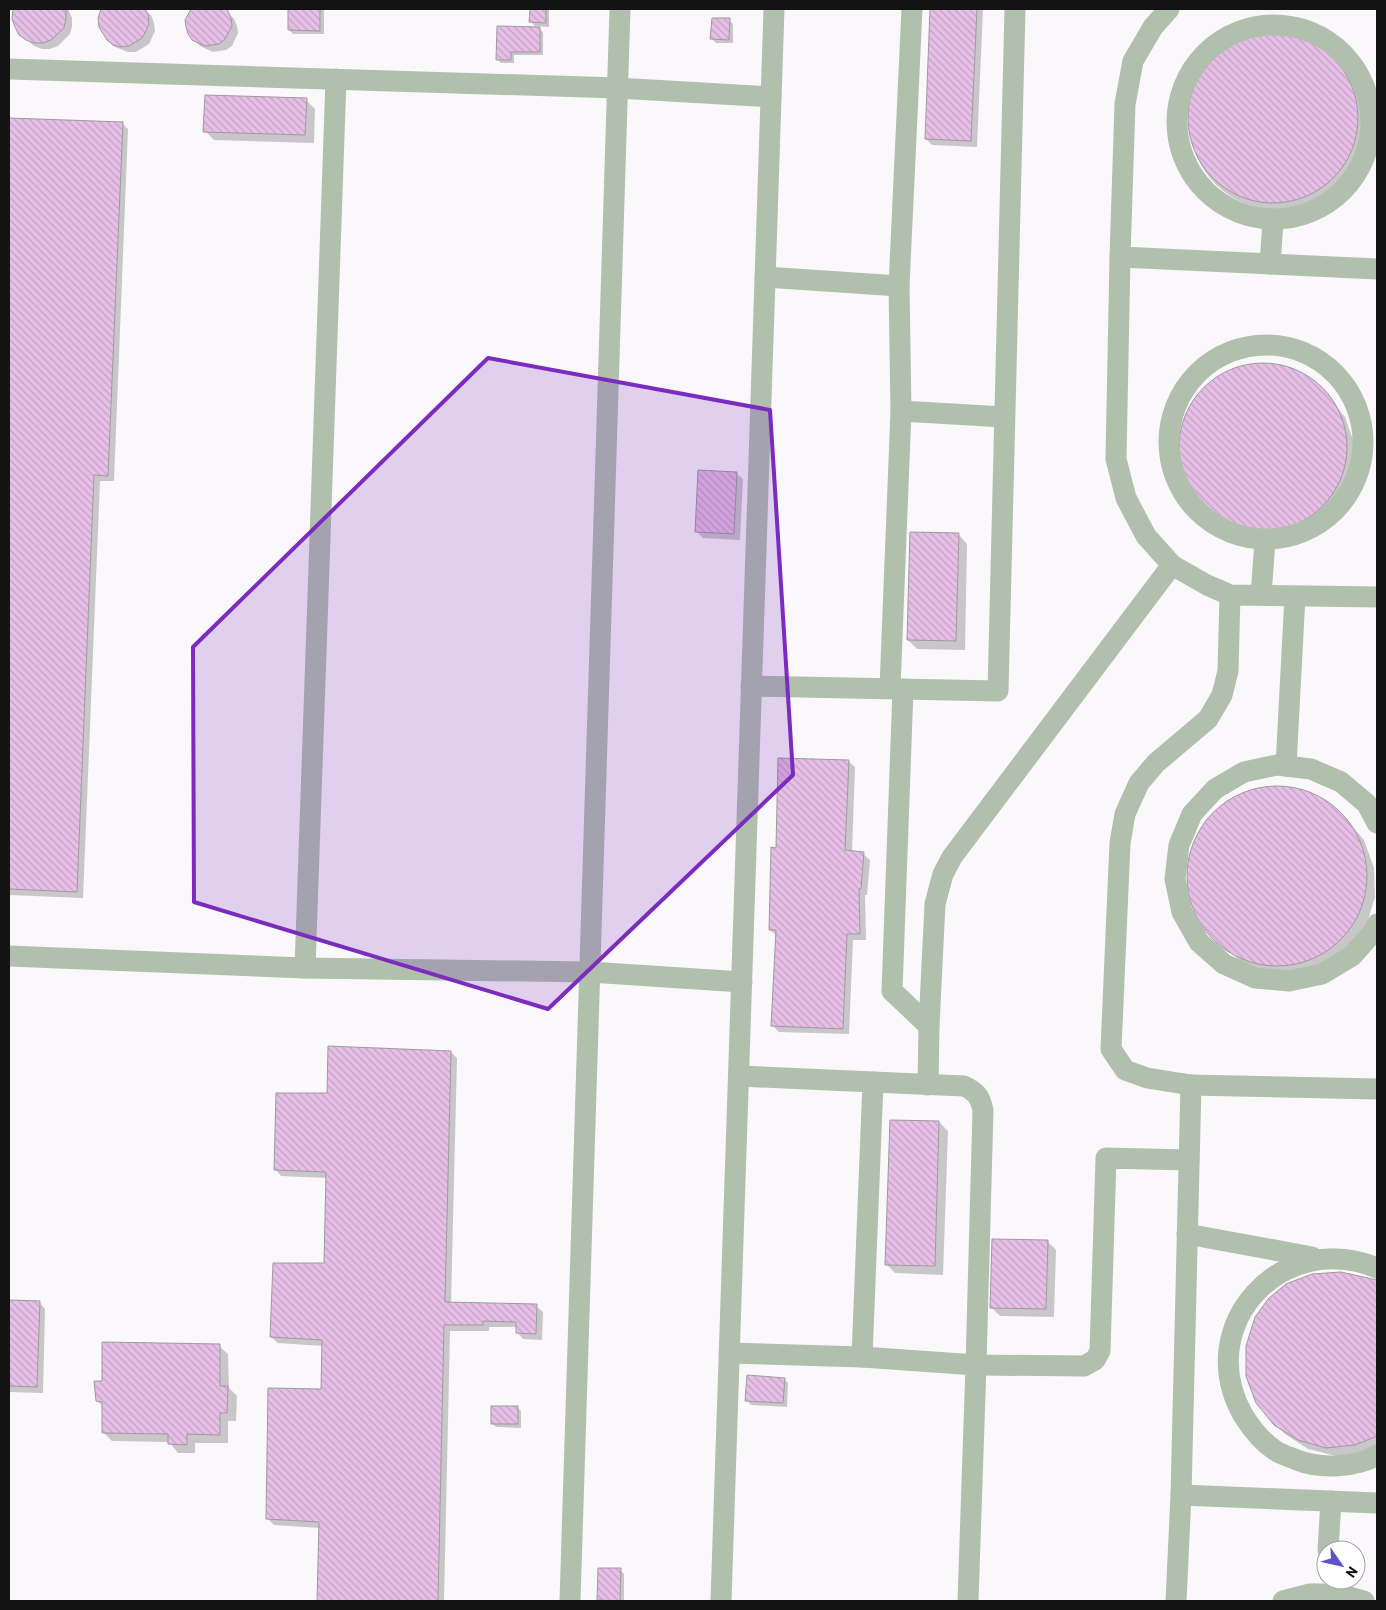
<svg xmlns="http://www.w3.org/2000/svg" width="1386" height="1610" viewBox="0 0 1386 1610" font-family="Barlow,sans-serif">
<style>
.shadow{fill:#0003}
.building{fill:url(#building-back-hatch);stroke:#9d9b9d}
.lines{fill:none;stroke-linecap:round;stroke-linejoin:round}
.minor{stroke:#b0c0ad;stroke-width:21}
.marked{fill:#7b2cbf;fill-opacity:0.2;stroke:#7b2cbf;stroke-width:4;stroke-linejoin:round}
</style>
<defs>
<pattern id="building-back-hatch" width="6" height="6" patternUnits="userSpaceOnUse" patternTransform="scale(1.25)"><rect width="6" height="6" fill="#e6bee6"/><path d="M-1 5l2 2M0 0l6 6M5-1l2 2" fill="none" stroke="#c4a2c4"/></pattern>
</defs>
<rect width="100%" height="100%" fill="#fbf8fb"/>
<g class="shadow">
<polygon points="14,9 68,9 72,18 72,27 70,34 58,46 50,49 42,49 34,46 20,34"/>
<polygon points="103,9 144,9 151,15 154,23 155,31 149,44 136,52 128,52 115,47 108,40 102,10"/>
<polygon points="193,9 225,9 234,19 237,26 238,33 232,46 226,50 213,52 200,46 193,39 189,13"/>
<polygon points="290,9 324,9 324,34 293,34 289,30"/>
<polygon points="531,9 549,9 549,27 535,26 531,22"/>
<polygon points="931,9 983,9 977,147 932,145 926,139"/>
<polygon points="729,20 733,24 733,43 716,43 712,39"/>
<polygon points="539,28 543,32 543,55 514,55 514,63 501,63 497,59"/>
<circle cx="1278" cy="122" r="88"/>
<polygon points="306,100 315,109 314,143 214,140 205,131"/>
<polygon points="9,119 122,123 128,129 114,481 100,481 83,898 9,895"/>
<polygon points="1270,364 1297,371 1319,386 1345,417 1354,443 1354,471 1345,496 1328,518 1305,533 1281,539 1275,537 1269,538 1252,537 1227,526 1197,498 1184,474 1180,447 1184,420 1197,396 1218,377 1243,366"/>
<polygon points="736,473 743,479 740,540 703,538 697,532"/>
<polygon points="959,535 967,544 965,650 917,649 908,640"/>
<polygon points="848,761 855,767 852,852 863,854 870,860 867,895 865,895 866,940 853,940 849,1034 779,1032 773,1026 777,936 770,930 777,849"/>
<polygon points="1282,786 1311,793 1336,808 1345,818 1364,840 1374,868 1375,897 1366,926 1349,950 1324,967 1267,974 1241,962 1210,933 1195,907 1189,878 1192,849 1205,821 1226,801 1253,789"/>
<polygon points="451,1052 457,1058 451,1303 536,1306 543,1312 542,1340 523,1339 517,1332 517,1327 489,1327 489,1331 450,1331 444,1601 319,1601 320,1528 274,1525 267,1518 323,1390 323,1346 278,1343 271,1337 325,1264 327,1178 281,1176 275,1169 328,1094"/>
<polygon points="939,1122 948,1131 943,1275 895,1273 887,1265"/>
<polygon points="1047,1241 1056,1250 1054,1317 1000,1316 991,1307"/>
<polygon points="1341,1273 1377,1282 1377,1448 1364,1454 1336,1456 1308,1449 1285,1434 1275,1424"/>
<polygon points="9,1301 39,1302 45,1309 43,1393 9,1392"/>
<polygon points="219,1346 228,1354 229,1388 237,1396 236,1421 228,1421 228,1443 195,1443 195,1453 178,1453 169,1442 112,1441 103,1432 104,1407 97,1401 103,1383"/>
<polygon points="784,1379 788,1383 787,1407 751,1405 747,1400"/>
<polygon points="517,1407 521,1411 521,1428 496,1427 492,1423"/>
<polygon points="620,1570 624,1574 624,1601 600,1601 598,1600"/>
</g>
<g class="building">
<polygon points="13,9 66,9 66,19 64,28 51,40 43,43 34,43 26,40 19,35 15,27 12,19"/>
<polygon points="101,9 145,9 148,15 149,24 146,31 142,38 129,46 121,47 113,45 107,40 99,27 98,18"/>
<polygon points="191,9 227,9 231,18 232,26 225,39 219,44 205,46 192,40 188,34 186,27 185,20"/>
<polygon points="288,9 320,9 320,31 288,30"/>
<polygon points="530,9 546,9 546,23 529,22"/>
<polygon points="930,9 977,9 971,141 925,139"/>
<polygon points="712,18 730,18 729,40 710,39"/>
<polygon points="497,26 540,27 540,52 511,52 511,60 496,60"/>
<circle cx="1273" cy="118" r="85"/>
<polygon points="205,95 307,98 305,135 203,132"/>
<polygon points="9,118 123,122 108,476 94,475 77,892 9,889"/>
<circle cx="1263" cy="447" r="84"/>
<polygon points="698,470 737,472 734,534 695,532"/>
<polygon points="910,532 959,533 956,641 907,640"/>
<polygon points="778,758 849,760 845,850 864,852 861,889 859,889 860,934 847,934 843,1029 771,1026 776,930 769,930 771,847 776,848"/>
<circle cx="1277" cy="876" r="90"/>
<polygon points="328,1046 451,1051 445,1302 537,1304 536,1334 516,1333 516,1322 483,1321 483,1325 444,1325 438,1601 317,1601 319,1522 266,1519 268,1388 321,1389 322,1340 270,1337 273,1263 324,1263 326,1172 274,1170 276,1093 327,1093"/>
<polygon points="890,1120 939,1121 935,1266 885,1265"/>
<polygon points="992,1239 1048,1240 1046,1309 990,1308"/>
<polygon points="1341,1272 1377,1280 1377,1436 1355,1445 1326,1448 1298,1440 1274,1425 1256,1403 1246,1376 1246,1346 1255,1317 1269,1298 1286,1284 1312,1274"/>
<polygon points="9,1300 40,1301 37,1387 9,1386"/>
<polygon points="102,1342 220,1344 220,1386 228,1386 227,1413 220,1413 220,1435 187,1434 187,1445 168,1444 168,1434 102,1433 102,1402 96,1401 94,1381 102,1381"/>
<polygon points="747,1375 785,1378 783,1403 745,1401"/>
<rect x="491" y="1406" width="27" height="18"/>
<polygon points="598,1568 621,1568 620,1601 597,1600"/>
</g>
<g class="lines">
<g class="minor">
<polyline points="1169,9 1153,27 1133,61 1125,104 1120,257 1116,459 1126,498 1146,536 1172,565 1207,585 1230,595 1377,597"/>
<circle cx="1274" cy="122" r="97"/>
<polyline points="9,69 617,88 771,97"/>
<polyline points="1120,257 1377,269"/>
<polyline points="1270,264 1273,221"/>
<polyline points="765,277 899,286"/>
<circle cx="1266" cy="442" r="97"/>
<polyline points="901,411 1004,417"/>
<polyline points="1230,595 1228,671 1222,695 1208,719 1156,763 1139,783 1125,814 1120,843 1111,1049 1125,1070 1147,1078 1191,1085 1377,1089"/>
<polyline points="1261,595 1265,541"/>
<polyline points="751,686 998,691 1015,9"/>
<polyline points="890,688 901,411 899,286 912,9"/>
<polyline points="903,689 892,991 929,1026 928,1085"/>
<polyline points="1286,766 1295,596"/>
<polyline points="1377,823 1367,804 1341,782 1311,769 1277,765 1244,772 1215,789 1192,814 1179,845 1175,879 1182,912 1199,942 1224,964 1255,978 1289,981 1322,974 1352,956 1374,931 1377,924"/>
<polyline points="9,956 305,968 590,972 742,982"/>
<polyline points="305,968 336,79"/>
<polyline points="929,1026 935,904 943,874 952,857 1172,565"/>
<polyline points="739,1076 873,1082 862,1357"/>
<path d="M 873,1082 L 964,1086 C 977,1092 980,1097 983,1110 L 976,1365 L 1084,1366 L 1095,1360 L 1100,1351 L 1106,1158 L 1189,1160"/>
<polyline points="1187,1234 1312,1257"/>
<path d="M 1377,1268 C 1283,1228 1192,1325 1243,1415 C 1251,1428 1262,1442 1276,1451 C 1282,1455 1290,1457 1297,1460 C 1319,1469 1357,1468 1377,1455"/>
<polyline points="729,1353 862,1357 976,1365 968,1601"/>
<polyline points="1181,1495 1377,1503"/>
<polyline points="1328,1550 1331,1501"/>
<polyline points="570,1601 620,9"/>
<polyline points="721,1601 774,9"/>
<polyline points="1176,1601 1181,1495 1191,1085"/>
<polyline points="1283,1601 1310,1594 1339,1594 1364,1601"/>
</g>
</g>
<path class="marked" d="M 488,358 L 770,410 L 793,775 L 548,1009 L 194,902 L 193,647 Z"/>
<rect width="1386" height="1610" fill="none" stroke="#141314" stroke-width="20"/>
<g transform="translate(1341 1565) rotate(124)"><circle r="24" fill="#ffffff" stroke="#a1a1a1"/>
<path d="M0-4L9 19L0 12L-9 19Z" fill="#5d53cb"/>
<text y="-8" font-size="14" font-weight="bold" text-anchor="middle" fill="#141314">N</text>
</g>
</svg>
